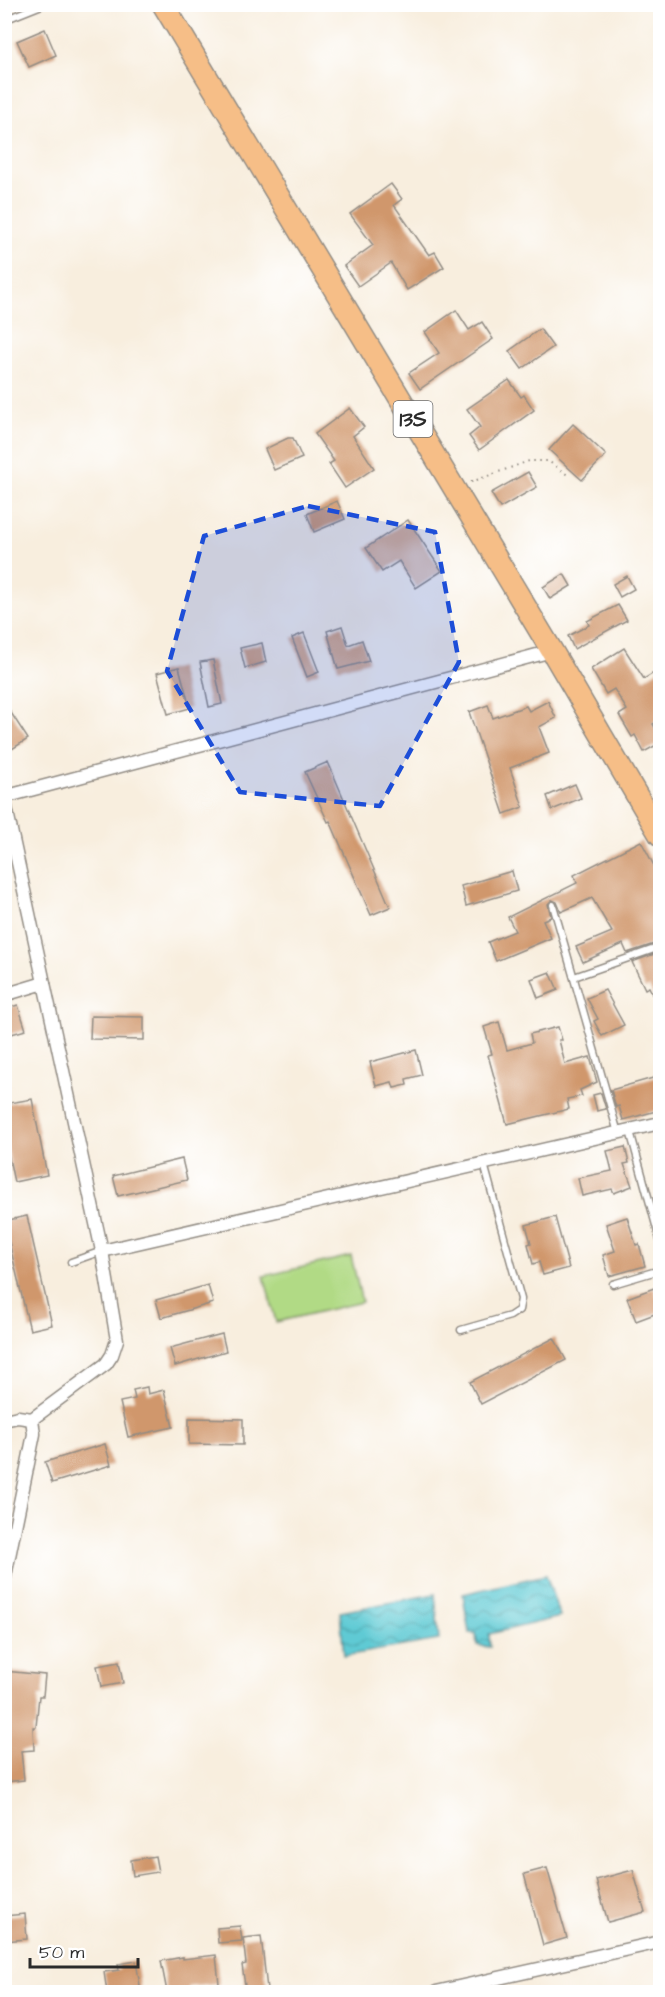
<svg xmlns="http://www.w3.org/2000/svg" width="665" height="1997" viewBox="0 0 665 1997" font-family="'Architects Daughter',sans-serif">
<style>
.garden{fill:#b1da85;stroke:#6e8258;stroke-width:1.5}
.water{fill:url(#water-waves);stroke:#447a80;stroke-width:1.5}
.building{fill:#d0976c}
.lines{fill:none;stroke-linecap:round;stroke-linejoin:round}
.lane-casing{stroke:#928c84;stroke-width:9}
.street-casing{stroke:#928c84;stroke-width:15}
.highway-casing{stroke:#928c84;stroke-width:24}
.path{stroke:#928c84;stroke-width:2;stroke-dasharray:1.5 4.5;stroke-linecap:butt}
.lane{stroke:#fff;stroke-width:6}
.street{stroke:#fff;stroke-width:12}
.highway{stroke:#f6be87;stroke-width:21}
.marked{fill:#1d4ed8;fill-opacity:0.2;stroke:#1d4ed8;stroke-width:4.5;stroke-dasharray:12 8;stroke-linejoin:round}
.labels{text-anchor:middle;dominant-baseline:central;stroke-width:5;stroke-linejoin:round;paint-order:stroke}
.shield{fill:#fff;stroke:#6b6b6b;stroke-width:1.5}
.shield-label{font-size:21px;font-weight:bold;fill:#2b2b2b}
</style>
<defs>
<pattern id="water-waves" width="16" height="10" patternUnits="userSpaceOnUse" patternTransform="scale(1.5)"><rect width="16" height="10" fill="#5ecad4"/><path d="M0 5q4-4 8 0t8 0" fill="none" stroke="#4ea4ac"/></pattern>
</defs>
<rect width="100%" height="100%" fill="#fff"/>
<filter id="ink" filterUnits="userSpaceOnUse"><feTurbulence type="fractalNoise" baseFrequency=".0167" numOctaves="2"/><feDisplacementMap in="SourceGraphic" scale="12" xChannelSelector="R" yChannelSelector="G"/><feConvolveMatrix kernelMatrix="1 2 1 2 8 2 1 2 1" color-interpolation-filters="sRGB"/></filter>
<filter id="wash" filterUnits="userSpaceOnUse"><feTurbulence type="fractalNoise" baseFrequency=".008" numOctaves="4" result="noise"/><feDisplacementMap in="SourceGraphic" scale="24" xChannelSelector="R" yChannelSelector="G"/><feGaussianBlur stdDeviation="1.35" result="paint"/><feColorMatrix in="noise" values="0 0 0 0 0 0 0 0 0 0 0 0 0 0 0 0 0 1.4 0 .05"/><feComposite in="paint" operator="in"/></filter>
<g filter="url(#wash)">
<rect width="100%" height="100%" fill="#f8eede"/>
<polygon class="garden" points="351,1256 362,1302 276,1322 264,1276"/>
<g class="water">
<polygon points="546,1575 560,1617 489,1634 490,1647 477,1645 476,1633 469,1633 463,1594"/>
<polygon points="435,1594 439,1640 344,1656 340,1612"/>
</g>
<g id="blocks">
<g class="building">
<polygon points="45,29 56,55 29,67 17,41"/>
<polygon points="391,184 402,199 394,205 429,255 435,252 444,267 407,290 391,263 358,286 344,266 373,245 350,214"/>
<polygon points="456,310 469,330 482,322 493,339 420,389 409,373 439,353 425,332"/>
<polygon points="540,329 553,347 522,369 509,351"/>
<polygon points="509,380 521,397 524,395 534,410 479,450 469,436 480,427 467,409"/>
<polygon points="350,408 364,427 353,436 374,468 345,488 329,464 334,461 315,434"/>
<polygon points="573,424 606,455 582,480 549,450"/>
<polygon points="288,438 293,438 302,458 274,470 265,449"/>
<polygon points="528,472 537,487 500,508 491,493"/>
<polygon points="337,501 345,519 314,532 307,514"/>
<polygon points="408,520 442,571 416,588 399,561 382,572 366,548"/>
<polygon points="564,574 571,586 550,599 543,587"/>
<polygon points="627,576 634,589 620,597 613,584"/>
<polygon points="618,605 627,620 574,649 568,636 589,625 587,621"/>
<polygon points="342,626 348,645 362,640 369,661 338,669 327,631"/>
<polygon points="304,633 319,672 307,677 292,638"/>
<polygon points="262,643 266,662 245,668 240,648"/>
<polygon points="624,648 644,679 660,669 660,720 653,724 660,737 660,743 644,752 635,735 632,737 619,715 627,710 614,689 606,694 591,669"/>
<polygon points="213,660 222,704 209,707 200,662"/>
<polygon points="179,667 190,708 168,714 157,673"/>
<polygon points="548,701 556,718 539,727 549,753 510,768 523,807 504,814 469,712 488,705 493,718 526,706 529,711"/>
<polygon points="4,702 28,739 4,754"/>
<polygon points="328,762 390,907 371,915 330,821 328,822 305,772"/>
<polygon points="575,784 581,798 552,810 547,796"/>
<polygon points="641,841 660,877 660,942 627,953 623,944 583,962 576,947 612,932 592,898 561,912 557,902 552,900 548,904 551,917 543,920 551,938 496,961 488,942 515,931 508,917 577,883 574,875"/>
<polygon points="512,871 517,891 466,906 461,886"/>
<polygon points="660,952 660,1009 649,987 645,989 632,962"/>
<polygon points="550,972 558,990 538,998 531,979"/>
<polygon points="605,990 624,1025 602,1036 594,1021 598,1019 587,998"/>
<polygon points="18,1005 26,1030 4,1036 4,1009"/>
<polygon points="91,1016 144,1017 144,1040 90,1039"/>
<polygon points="499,1022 507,1050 532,1043 530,1034 558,1027 562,1040 559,1040 565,1064 590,1057 597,1082 580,1090 582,1096 567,1099 569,1109 507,1124 488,1055 492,1054 484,1027"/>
<polygon points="416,1050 422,1075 406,1079 407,1085 394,1088 392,1082 376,1086 370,1062"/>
<polygon points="660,1076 660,1110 623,1120 619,1106 616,1107 611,1090"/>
<polygon points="601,1093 606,1109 597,1111 593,1095"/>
<polygon points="32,1099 47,1175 14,1182 4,1134 4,1104"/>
<polygon points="625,1147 629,1163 624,1164 632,1186 614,1193 612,1189 582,1196 578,1178 612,1171 607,1151"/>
<polygon points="182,1159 187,1180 118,1196 113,1176"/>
<polygon points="27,1216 52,1325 30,1330 4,1221"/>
<polygon points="555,1217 569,1268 543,1275 539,1262 533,1264 528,1244 531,1243 526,1225"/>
<polygon points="627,1217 636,1245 639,1244 645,1266 609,1276 603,1255 615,1251 606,1224"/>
<polygon points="208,1285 213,1303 161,1318 156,1300"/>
<polygon points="654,1288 660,1305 660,1312 636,1321 627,1298"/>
<polygon points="222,1334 226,1351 175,1366 170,1348"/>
<polygon points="554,1338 566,1360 481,1404 470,1382"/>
<polygon points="147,1387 148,1394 164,1390 173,1427 128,1437 120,1402 135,1399 133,1390"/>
<polygon points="189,1418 243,1419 243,1445 189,1444"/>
<polygon points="105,1444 111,1465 52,1483 45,1462"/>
<polygon points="119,1662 123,1683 101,1687 97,1666"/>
<polygon points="4,1671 45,1675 43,1696 39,1696 36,1727 33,1727 34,1750 21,1751 24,1780 4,1782"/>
<polygon points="155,1856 158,1872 133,1876 131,1860"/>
<polygon points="547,1868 567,1938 543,1945 524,1874"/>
<polygon points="633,1870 645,1912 608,1922 596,1880"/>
<polygon points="25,1914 27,1939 4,1941 4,1916"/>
<polygon points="240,1926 242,1941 218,1943 217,1928"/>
<polygon points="261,1936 267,1989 246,1992 242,1965 246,1964 243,1938"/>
<polygon points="216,1955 219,1984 188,1987 189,1992 167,1992 161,1961 183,1957 183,1959"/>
<polygon points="136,1961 141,1992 107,1992 104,1972 119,1970 118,1964"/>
</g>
</g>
</g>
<g filter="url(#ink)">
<use href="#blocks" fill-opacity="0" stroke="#928c84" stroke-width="1.5"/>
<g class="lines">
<g class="lane-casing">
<g id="lane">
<polyline points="4,20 44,4"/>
<polyline points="553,905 618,1133"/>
<polyline points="574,977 660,947"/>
<polyline points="630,1131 660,1240"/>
<polyline points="71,1262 102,1251"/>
<polyline points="613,1284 660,1270"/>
<polyline points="461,1330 510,1316 519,1310 521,1299 484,1164"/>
</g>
</g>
<g class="street-casing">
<g id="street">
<polyline points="4,797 552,651"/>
<polyline points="4,798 102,1251 117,1340 112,1355 106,1364 32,1419 34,1434 4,1581"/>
<polyline points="4,995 44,983"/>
<polyline points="102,1251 660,1123"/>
<polyline points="4,1420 18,1417 32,1419"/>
<polyline points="436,1992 660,1942"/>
</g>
</g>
<g class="highway-casing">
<polyline id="highway" points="163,4 552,651 660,835"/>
</g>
<polyline class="path" points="471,482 529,461 548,461 569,476"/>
<use href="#lane" class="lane"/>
<use href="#street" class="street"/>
<use href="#highway" class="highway"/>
</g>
</g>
<path class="marked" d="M 308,506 L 435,532 L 459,662 L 380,806 L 240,792 L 167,671 L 204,536 Z"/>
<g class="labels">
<rect class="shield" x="393.5" y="401" width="39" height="36" rx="4.5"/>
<g class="shield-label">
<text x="413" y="419">13S</text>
</g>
</g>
<rect width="665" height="1997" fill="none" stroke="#fff" stroke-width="24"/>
<path d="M30 1958v9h108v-9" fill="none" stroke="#2b2b2b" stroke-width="3"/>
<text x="39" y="1958" font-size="18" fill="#2b2b2b" stroke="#ffffff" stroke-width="4.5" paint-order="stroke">50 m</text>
</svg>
